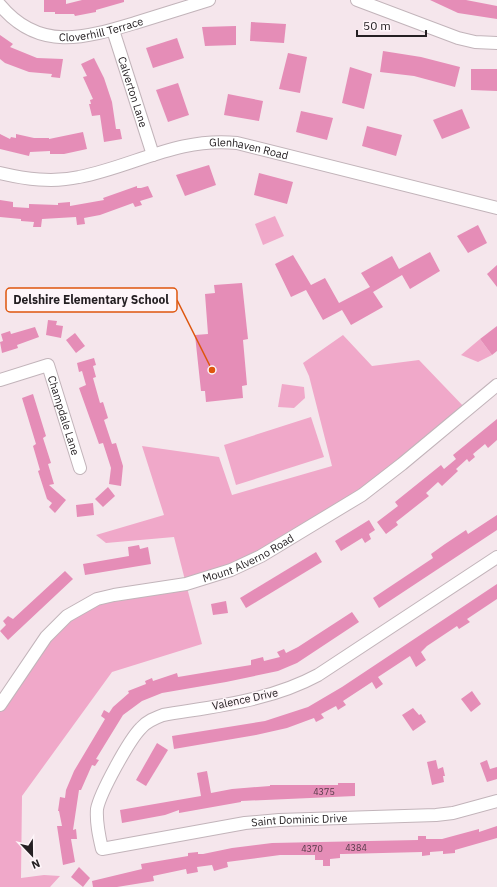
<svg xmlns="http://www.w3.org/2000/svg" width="497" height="887" viewBox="0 0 497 887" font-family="'IBM Plex Sans',sans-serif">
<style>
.green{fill:#f0a8c9}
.building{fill:#e58db7}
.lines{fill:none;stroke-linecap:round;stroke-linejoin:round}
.minor-casing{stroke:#c2b4ba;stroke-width:14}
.minor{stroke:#fff;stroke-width:12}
.labels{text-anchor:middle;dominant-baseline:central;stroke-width:3;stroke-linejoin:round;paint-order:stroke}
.number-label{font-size:9px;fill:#553b48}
.street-label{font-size:11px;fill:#252023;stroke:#fef5f9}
.leader{fill:none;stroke:#de560d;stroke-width:1.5}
.callout-dot{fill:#de560d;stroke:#fef5f9;stroke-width:1.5}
.callout{fill:#fef5f9;stroke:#de560d;stroke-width:1.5}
.callout-label{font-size:12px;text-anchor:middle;font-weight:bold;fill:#252023}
</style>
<rect width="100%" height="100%" fill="#f5e6ec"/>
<g class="green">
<polygon points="275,216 284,236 263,245 255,224"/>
<polygon points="343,335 372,366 419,360 467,410 402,464 261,556 186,584 202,644 112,672 22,796 21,878 44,875 60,876 50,887 0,887 0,705 46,637 81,606 186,584 174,537 106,543 96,535 164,515 142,446 219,457 232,495 332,466 309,376 303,363"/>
<polygon points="480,339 492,355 478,362 461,355"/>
<polygon points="282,384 304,387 305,398 294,408 278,407"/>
<polygon points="311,417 324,457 236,485 224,445"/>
</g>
<g class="building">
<polygon points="44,0 66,0 66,4 82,0 124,0 124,2 96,10 96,12 75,16 74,14 55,14 55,12 44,12"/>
<polygon points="430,0 466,0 497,6 497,19 458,13"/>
<polygon points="251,22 286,24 284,43 250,41"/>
<polygon points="236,26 236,45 205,46 202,27"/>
<polygon points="0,35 13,44 10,47 37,58 63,59 60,78 51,77 52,74 29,72 5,63 0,59"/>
<polygon points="177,38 184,58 153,68 146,48"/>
<polygon points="383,51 421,57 460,67 455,87 414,76 380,72"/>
<polygon points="288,53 307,57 300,93 279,89"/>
<polygon points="94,58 104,78 112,102 116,129 120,129 122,139 104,142 100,115 92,116 89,104 91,104 90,100 93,99 83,77 87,76 81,64"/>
<polygon points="350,67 372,74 364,109 342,103"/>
<polygon points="471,69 497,69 497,91 471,90"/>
<polygon points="178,83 189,115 168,122 156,90"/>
<polygon points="228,94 263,101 259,121 224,115"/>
<polygon points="462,109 470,128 442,139 433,120"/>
<polygon points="301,111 333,118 327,140 296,132"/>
<polygon points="367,126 402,135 396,156 362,146"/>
<polygon points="83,132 87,149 64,154 50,154 50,151 30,152 29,156 0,149 0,134 10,139 11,137 16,138 16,134 34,138 49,138 49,139"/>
<polygon points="209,165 216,185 185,196 176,175"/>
<polygon points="259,173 293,182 287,204 254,195"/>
<polygon points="137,186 137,188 141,188 148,186 153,197 140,201 142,205 135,207 133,203 100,215 84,218 85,224 77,225 76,217 42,219 41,227 33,227 34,222 21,221 21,219 0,217 0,200 13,202 13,207 29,208 29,204 58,205 58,203 70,202 70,206 104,200 103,198"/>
<polygon points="478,225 487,243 468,253 457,236"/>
<polygon points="430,252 440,271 410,289 402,275 373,292 383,307 351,325 342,310 323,320 306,290 291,297 275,264 293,255 311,285 325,278 339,303 370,287 361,273 392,256 399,269"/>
<polygon points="497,265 497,287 487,274"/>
<polygon points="242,283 248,339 243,340 247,385 242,386 243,398 206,402 205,391 201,391 195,335 208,334 205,294 215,293 214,285"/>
<polygon points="48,320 57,321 56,325 63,326 61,338 46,335"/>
<polygon points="497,326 497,351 492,355 480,339"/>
<polygon points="35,327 39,337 17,345 18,348 2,353 0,342 3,341 1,334 10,331 11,334"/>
<polygon points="75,333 85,346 76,353 66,340"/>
<polygon points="94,358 96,365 93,366 96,377 93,378 100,403 103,402 108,418 104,420 112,444 116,443 123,466 121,486 109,484 111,468 103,443 99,444 79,388 86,385 82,371 79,372 77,363"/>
<polygon points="33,394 46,436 43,438 51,463 48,464 54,484 49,485 66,500 55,513 49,507 52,503 47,499 38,471 40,470 33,446 36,444 22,398"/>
<polygon points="497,419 497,440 488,448 485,444 473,454 475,457 469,462 467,459 456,469 458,471 442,486 438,482 426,493 429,496 396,522 398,525 386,534 377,522 398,506 395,502 441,465 444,469 456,459 453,455"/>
<polygon points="108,487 115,496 103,507 95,499"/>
<polygon points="93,503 94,515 77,517 76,505"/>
<polygon points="497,515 497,530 379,608 373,598 433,558 431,554 445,544 466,530 468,534"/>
<polygon points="369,520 375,530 369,534 371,539 365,543 362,538 341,551 335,541"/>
<polygon points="139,545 140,549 148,547 151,564 85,575 83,564 129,556 128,547"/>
<polygon points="316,552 322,562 246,608 240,598"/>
<polygon points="65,571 73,579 8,640 0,631 6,625 3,621 8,616 13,619"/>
<polygon points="497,584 497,599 467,619 470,622 459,629 457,626 427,646 421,652 426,660 416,667 410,656 378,677 383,684 376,689 372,682 343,701 346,705 338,710 336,706 321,714 324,718 316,722 314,718 287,728 256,735 174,749 172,736 265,721 308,707 342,687"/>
<polygon points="226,601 228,613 213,615 211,604"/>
<polygon points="352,612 359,622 297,663 278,671 226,682 162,693 142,701 123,715 96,759 99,760 95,766 92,765 81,790 79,790 73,830 76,829 77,839 71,839 75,862 63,865 57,826 62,826 59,811 58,811 60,797 65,798 66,790 74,771 105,719 101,716 104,710 109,713 113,707 129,693 128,691 146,684 145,681 152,678 153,681 177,673 178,677 208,672 251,665 251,660 263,657 264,661 280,657 277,652 284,649 286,653 298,647"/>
<polygon points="472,691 481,704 471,712 461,699"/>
<polygon points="413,708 419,715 421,714 426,722 413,731 402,715"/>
<polygon points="157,743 168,750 146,786 136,780"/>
<polygon points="436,760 438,769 443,767 445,776 443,776 444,782 432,785 427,762"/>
<polygon points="487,760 490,769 497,767 497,779 487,782 480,763"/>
<polygon points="207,771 211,793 232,789 270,786 270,785 338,785 338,783 355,783 355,796 241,801 241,802 179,813 179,810 165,815 122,823 120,810 201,796 197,773"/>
<polygon points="497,826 497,838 455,850 455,853 443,854 443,851 430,852 430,855 422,856 422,852 343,854 340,854 340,858 330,859 330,866 323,866 323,860 315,860 315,855 280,855 227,862 228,867 214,871 212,865 197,867 198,872 187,874 186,869 153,876 154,881 117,887 93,887 92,881 142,869 141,864 188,856 188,853 198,852 198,854 203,854 232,848 272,843 418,840 418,836 426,836 426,839 442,839 479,829 479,832"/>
<polygon points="79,867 90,878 83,887 71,877"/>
</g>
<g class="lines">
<g class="minor-casing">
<g id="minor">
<polyline points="357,0 458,38 475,42 497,43"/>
<path id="s1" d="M 0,5 C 39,52 85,38 135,23 C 160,15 184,8 209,0"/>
<path id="s2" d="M 113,30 L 153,155"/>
<path id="s3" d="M 0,173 C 26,179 52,183 79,177 C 135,166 177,137 237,143 L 497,208"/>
<path id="s4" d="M 0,380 L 48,365 L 80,468"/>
<path id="s5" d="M 497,557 L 318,675 C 270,701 216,706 163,715 C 155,718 147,721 141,728 C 129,740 100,793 97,809 C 96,823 99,836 102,849 L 245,823 L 279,820 L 436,815 L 453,813 L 497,801"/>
<path id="s6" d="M 0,705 L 46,637 L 67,616 L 97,599 L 114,595 L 186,584 L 231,570 L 261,556 L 362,495 L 402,464 L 497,385"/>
</g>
</g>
<use href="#minor" class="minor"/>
</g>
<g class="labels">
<g class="number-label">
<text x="324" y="791">4375</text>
<text x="356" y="847">4384</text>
<text x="312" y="848">4370</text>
</g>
<g class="street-label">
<text stroke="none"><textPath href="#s1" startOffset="112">Cloverhill Terrace</textPath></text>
<text stroke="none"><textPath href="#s2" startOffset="65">Calverton Lane</textPath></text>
<text stroke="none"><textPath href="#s3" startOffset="255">Glenhaven Road</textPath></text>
<text stroke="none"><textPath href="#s4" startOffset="103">Champdale Lane</textPath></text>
<text stroke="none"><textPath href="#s6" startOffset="304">Mount Alverno Road</textPath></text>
<text transform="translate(245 699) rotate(-12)">Valence Drive</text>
<text stroke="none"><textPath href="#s5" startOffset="734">Saint Dominic Drive</textPath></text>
</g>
</g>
<path class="leader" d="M212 370L177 300"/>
<circle class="callout-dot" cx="212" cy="370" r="4"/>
<rect class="callout" x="6" y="288" width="171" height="24" rx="4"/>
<g class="callout-label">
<text x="91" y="304">Delshire Elementary School</text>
</g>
<g transform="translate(32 855) rotate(158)" stroke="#fef5f9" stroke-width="3" paint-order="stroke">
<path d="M0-3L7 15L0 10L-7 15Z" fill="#252023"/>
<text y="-6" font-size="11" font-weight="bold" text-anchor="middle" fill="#252023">N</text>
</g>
<path d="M357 30v6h69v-6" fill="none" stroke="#252023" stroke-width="2"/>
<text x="363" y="30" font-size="12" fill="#252023" stroke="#fef5f9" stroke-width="3" paint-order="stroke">50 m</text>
</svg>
